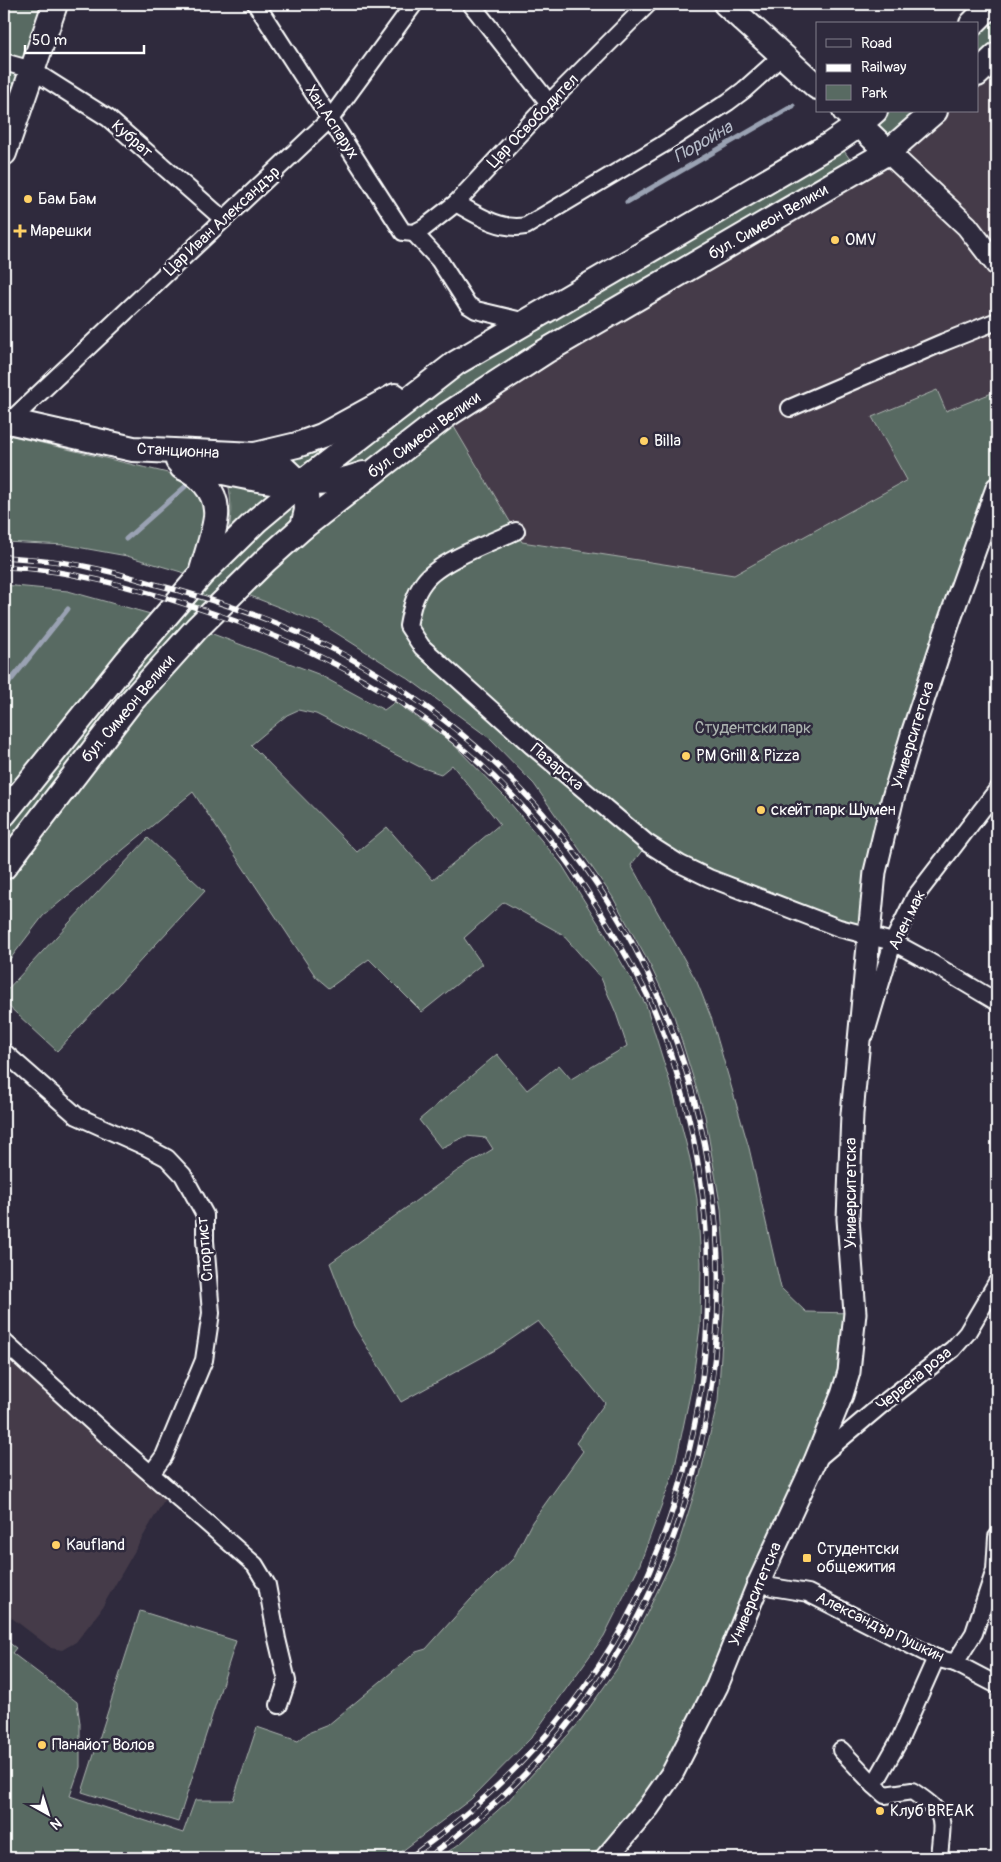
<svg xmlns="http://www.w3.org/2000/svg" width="1001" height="1862" viewBox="0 0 1001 1862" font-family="Pangolin,sans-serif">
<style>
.built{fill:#443a48}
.green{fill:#586a62;stroke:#acb4b0;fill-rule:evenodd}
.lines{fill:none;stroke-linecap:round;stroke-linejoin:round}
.stream{stroke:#9aa2b3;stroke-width:5}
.minor-casing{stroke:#fff;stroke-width:20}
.tertiary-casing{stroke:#fff;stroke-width:25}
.secondary-casing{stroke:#fff;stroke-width:28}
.minor{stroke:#2f2a3d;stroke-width:16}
.tertiary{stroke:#2f2a3d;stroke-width:21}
.secondary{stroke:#2f2a3d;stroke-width:24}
.rail-casing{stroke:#fff;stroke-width:5.5}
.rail{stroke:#2f2a3d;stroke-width:4;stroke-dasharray:11;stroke-linecap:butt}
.poi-dot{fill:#ffd166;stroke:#2f2a3d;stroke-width:2}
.labels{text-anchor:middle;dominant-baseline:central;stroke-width:5;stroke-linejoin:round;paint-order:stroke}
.street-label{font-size:16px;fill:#fff;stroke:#2f2a3d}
.poi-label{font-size:16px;fill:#fff;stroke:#2f2a3d;text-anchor:start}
.park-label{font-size:16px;fill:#acb4b0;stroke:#2f2a3d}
.water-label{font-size:18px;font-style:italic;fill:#b3b9c6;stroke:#2f2a3d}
</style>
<rect width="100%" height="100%" fill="#2f2a3d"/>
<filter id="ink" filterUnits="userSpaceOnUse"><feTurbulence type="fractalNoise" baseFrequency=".02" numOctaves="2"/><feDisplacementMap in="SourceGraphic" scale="10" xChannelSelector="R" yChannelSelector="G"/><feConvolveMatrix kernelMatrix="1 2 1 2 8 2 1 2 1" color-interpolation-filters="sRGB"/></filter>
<g filter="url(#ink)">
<g class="built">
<polygon points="997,55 997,391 946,411 937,390 872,418 907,480 734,575 522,542 447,415 935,111 977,111 977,74"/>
<polygon points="4,1342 170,1490 100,1611 76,1642 62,1650 51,1648 4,1612"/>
</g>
<g class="green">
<polygon points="4,4 43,4 4,116"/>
<polygon points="997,4 997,55 977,74 977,24"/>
<polygon points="875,111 935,111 888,152 860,124"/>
<polygon points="840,145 854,165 355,472 324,475 457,369"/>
<path d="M 937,390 L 946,411 L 997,391 L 997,488 L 913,731 L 868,936 L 647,844 L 631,865 L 697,982 L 712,1020 L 749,1148 L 781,1288 L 806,1312 L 855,1313 L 849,1372 L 717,1686 L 606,1858 L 439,1858 L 462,1842 L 506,1803 L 577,1725 L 619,1666 L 647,1613 L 676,1552 L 700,1475 L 718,1401 L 726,1279 L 721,1209 L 705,1116 L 674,1016 L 651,967 L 612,896 L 534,784 L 488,737 L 406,677 L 322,624 L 235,590 L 197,628 L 318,674 L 384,710 L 395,702 L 451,742 L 505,797 L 562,865 L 605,934 L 646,1005 L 673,1092 L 690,1159 L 697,1199 L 701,1262 L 700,1327 L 692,1385 L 674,1471 L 640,1564 L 604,1636 L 531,1738 L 471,1799 L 393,1858 L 4,1858 L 4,1639 L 16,1648 L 12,1653 L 77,1702 L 80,1723 L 80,1767 L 70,1796 L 183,1833 L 195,1800 L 233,1800 L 257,1727 L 298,1741 L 308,1733 L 328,1725 L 416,1652 L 426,1649 L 471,1599 L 513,1559 L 532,1522 L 583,1451 L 576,1443 L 605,1403 L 538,1321 L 497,1349 L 401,1402 L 354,1326 L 330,1263 L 457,1171 L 493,1149 L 486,1138 L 466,1136 L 441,1148 L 419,1120 L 497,1054 L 527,1090 L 559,1065 L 571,1079 L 627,1046 L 616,1013 L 601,978 L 562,934 L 504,902 L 464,938 L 482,964 L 422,1012 L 369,959 L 329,988 L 316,977 L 193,792 L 43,916 L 4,967 L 4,829 L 51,767 L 155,637 L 297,495 L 302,514 L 447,415 L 522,542 L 734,575 L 907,480 L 872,417 ZM 298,710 L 316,714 L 420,767 L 441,774 L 452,765 L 500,824 L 433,880 L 387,827 L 357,852 L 251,745 L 287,715 Z"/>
<polygon points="367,421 300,474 277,455"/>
<polygon points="4,434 172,474 187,485 201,492 208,523 188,574 127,556 66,545 4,542"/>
<path d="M 227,477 L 278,487 L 229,531 C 232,512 231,495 227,477 Z"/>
<polygon points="4,585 68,591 165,618 4,801"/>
<polygon points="148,838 205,891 57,1051 4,1002 4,993"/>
<polygon points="140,1611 236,1641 178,1822 82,1792"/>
</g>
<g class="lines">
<g class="stream">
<polyline points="627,202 793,106"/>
<polyline points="126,539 187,485"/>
<polyline points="4,689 68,609"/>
</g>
<g class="minor-casing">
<g id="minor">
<polyline points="256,4 403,232 414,233"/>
<polyline points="471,4 549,103"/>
<polyline points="4,62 32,70 108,118 223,219"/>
<path d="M 456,203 C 477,215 501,231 526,226 L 662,145 L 728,102 L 744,90 L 783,55"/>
<polyline points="414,233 424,228 456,203 549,103 648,4"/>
<polyline points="414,233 439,260 468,305 476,310 526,322"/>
<polyline points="790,408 944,342 997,321"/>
<polyline points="10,421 330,119 414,4"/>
<path d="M 516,531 C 492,542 439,561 424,582 C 414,595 411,610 408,626 L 422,647 L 532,746 L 647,843 L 680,864 L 709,878 L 839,928 L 893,942 L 928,961 L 997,1002"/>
<polyline points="866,1033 893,942 915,897 997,790"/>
<polyline points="4,1052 77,1116 146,1147 167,1158 183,1175 205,1215 205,1241 211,1313 204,1360 164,1456 151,1474"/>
<polyline points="4,1342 113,1441 255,1565 267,1585 277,1639 287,1681 279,1705"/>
<polyline points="816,1460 880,1406 953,1349 967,1333 997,1282"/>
<polyline points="759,1582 772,1587 808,1593 936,1658 955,1663 997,1685"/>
<polyline points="955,1663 974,1633 995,1570 997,1537"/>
<path d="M 841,1750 L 874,1785 L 885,1795 L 912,1791 C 949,1816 942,1817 939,1858"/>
<polyline points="874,1785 900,1739 936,1658"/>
</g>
</g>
<g class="tertiary-casing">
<g id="tertiary">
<polyline points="888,152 967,226 997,265"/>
<polyline points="606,1858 648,1808 673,1772 717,1686 759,1582 815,1461 842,1395 849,1372 855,1313 848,1219 852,1114 875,872 892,801 913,731 950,619 997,488"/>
</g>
</g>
<g class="secondary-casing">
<g id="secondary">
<polyline points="726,4 817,87"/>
<polyline points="972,24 992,4"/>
<polyline points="977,74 997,55"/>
<polyline points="845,111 888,152"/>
<polyline points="4,153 55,4"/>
<polyline points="4,420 133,449 255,455 279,464 300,484 306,495 307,510 303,527"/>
<polyline points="255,455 297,445 322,436 395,396"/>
<path d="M 178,461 C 228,474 286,489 338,481 C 347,480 356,476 364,474"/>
<path d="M 182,467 C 199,474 215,490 216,510 C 218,523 205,559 201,574"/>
<polyline points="4,814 127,661 201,575 257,520 300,484 456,363 831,144 860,124 875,111"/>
<polyline points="4,867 129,704 197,628 266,560 303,527 447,415 546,351 888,152 935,111"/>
</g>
</g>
<use href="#minor" class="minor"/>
<use href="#tertiary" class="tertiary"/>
<use href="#secondary" class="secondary"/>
<g class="rail-casing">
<g id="rail">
<path d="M 4,557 C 34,559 64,561 93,568 C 114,572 134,578 154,584 C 233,604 310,632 379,675 C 425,704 475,742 513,781 C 681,953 751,1194 704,1429 C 669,1603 572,1755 427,1858"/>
<path d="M 4,567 C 75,569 154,593 221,616 C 309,646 392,689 463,749 C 523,799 571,861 610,928 C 625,954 641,980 653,1007 C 735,1204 725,1434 625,1622 C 574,1717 496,1796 409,1858"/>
</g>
</g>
<use href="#rail" class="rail"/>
</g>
</g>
<g class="poi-dot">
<circle cx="28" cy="199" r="5"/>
<path d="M17.5 223.5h5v5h5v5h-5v5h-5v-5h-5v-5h5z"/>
<circle cx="835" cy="240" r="5"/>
<circle cx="644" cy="441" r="5"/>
<circle cx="686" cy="756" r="5"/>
<circle cx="761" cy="810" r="5"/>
<circle cx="56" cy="1545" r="5"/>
<rect x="802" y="1553" width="10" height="10" rx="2.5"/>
<circle cx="42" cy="1745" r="5"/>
<circle cx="880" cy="1811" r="5"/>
</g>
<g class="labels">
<g class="street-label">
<text transform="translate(533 121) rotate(-46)">Цар Освободител</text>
<text transform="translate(332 122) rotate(57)">Хан Аспарух</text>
<text transform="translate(132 139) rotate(41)">Кубрат</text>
<text transform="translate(222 221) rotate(-43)">Цар Иван Александър</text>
<text transform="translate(768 222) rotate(-30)">бул. Симеон Велики</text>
<text transform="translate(424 435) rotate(-36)">бул. Симеон Велики</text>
<text transform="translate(178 451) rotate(3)">Станционна</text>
<text transform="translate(128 709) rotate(-50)">бул. Симеон Велики</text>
<text transform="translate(913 735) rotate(-73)">Университетска</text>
<text transform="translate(557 767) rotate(40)">Пазарска</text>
<text transform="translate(907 920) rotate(-64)">Ален мак</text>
<text transform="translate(851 1193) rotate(-90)">Университетска</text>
<text transform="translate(205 1249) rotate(-95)">Спортист</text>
<text transform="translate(914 1379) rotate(-39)">Червена роза</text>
<text transform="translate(755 1594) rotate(-67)">Университетска</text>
<text transform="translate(880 1627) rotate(26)">Александър Пушкин</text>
</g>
<g class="poi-label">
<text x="38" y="199">Бам Бам</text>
<text x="30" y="231">Марешки</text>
<text x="845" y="240">OMV</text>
<text x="654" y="441">Billa</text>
<text x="696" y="756">PM Grill &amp; Pizza</text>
<text x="771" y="810">скейт парк Шумен</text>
<text x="66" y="1545">Kaufland</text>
<text x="817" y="1549">Студентски<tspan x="817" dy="18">общежития</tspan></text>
<text x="52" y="1745">Панайот Волов</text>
<text x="890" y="1811">Клуб BREAK</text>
</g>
<g class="park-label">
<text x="753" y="728">Студентски парк</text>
</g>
<g class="water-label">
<text transform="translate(703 142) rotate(-30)">Поройна</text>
</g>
</g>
<rect width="1001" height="1862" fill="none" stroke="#2f2a3d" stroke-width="20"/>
<rect x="10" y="10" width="981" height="1842" fill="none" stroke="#fff" stroke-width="2" filter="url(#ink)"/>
<rect x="816" y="22" width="162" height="90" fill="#2f2a3d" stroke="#827f8b"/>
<rect x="826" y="39" width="25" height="8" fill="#2f2a3d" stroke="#827f8b"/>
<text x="861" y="48" font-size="15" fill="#ffffff">Road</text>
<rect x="826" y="64" width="25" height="8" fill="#ffffff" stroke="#827f8b"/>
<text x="861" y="72" font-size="15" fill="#ffffff">Railway</text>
<rect x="826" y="85" width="25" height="15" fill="#586a62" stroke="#827f8b"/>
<text x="861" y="98" font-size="15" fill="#ffffff">Park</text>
<g transform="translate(48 1814) rotate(141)" stroke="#2f2a3d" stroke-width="4" paint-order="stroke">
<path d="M0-4L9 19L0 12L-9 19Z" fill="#ffffff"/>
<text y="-8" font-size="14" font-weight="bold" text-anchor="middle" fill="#ffffff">N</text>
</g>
<path d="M25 45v8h119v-8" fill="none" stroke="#ffffff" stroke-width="2.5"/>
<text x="32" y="45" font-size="15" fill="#ffffff" stroke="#2f2a3d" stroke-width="4" paint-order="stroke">50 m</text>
</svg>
